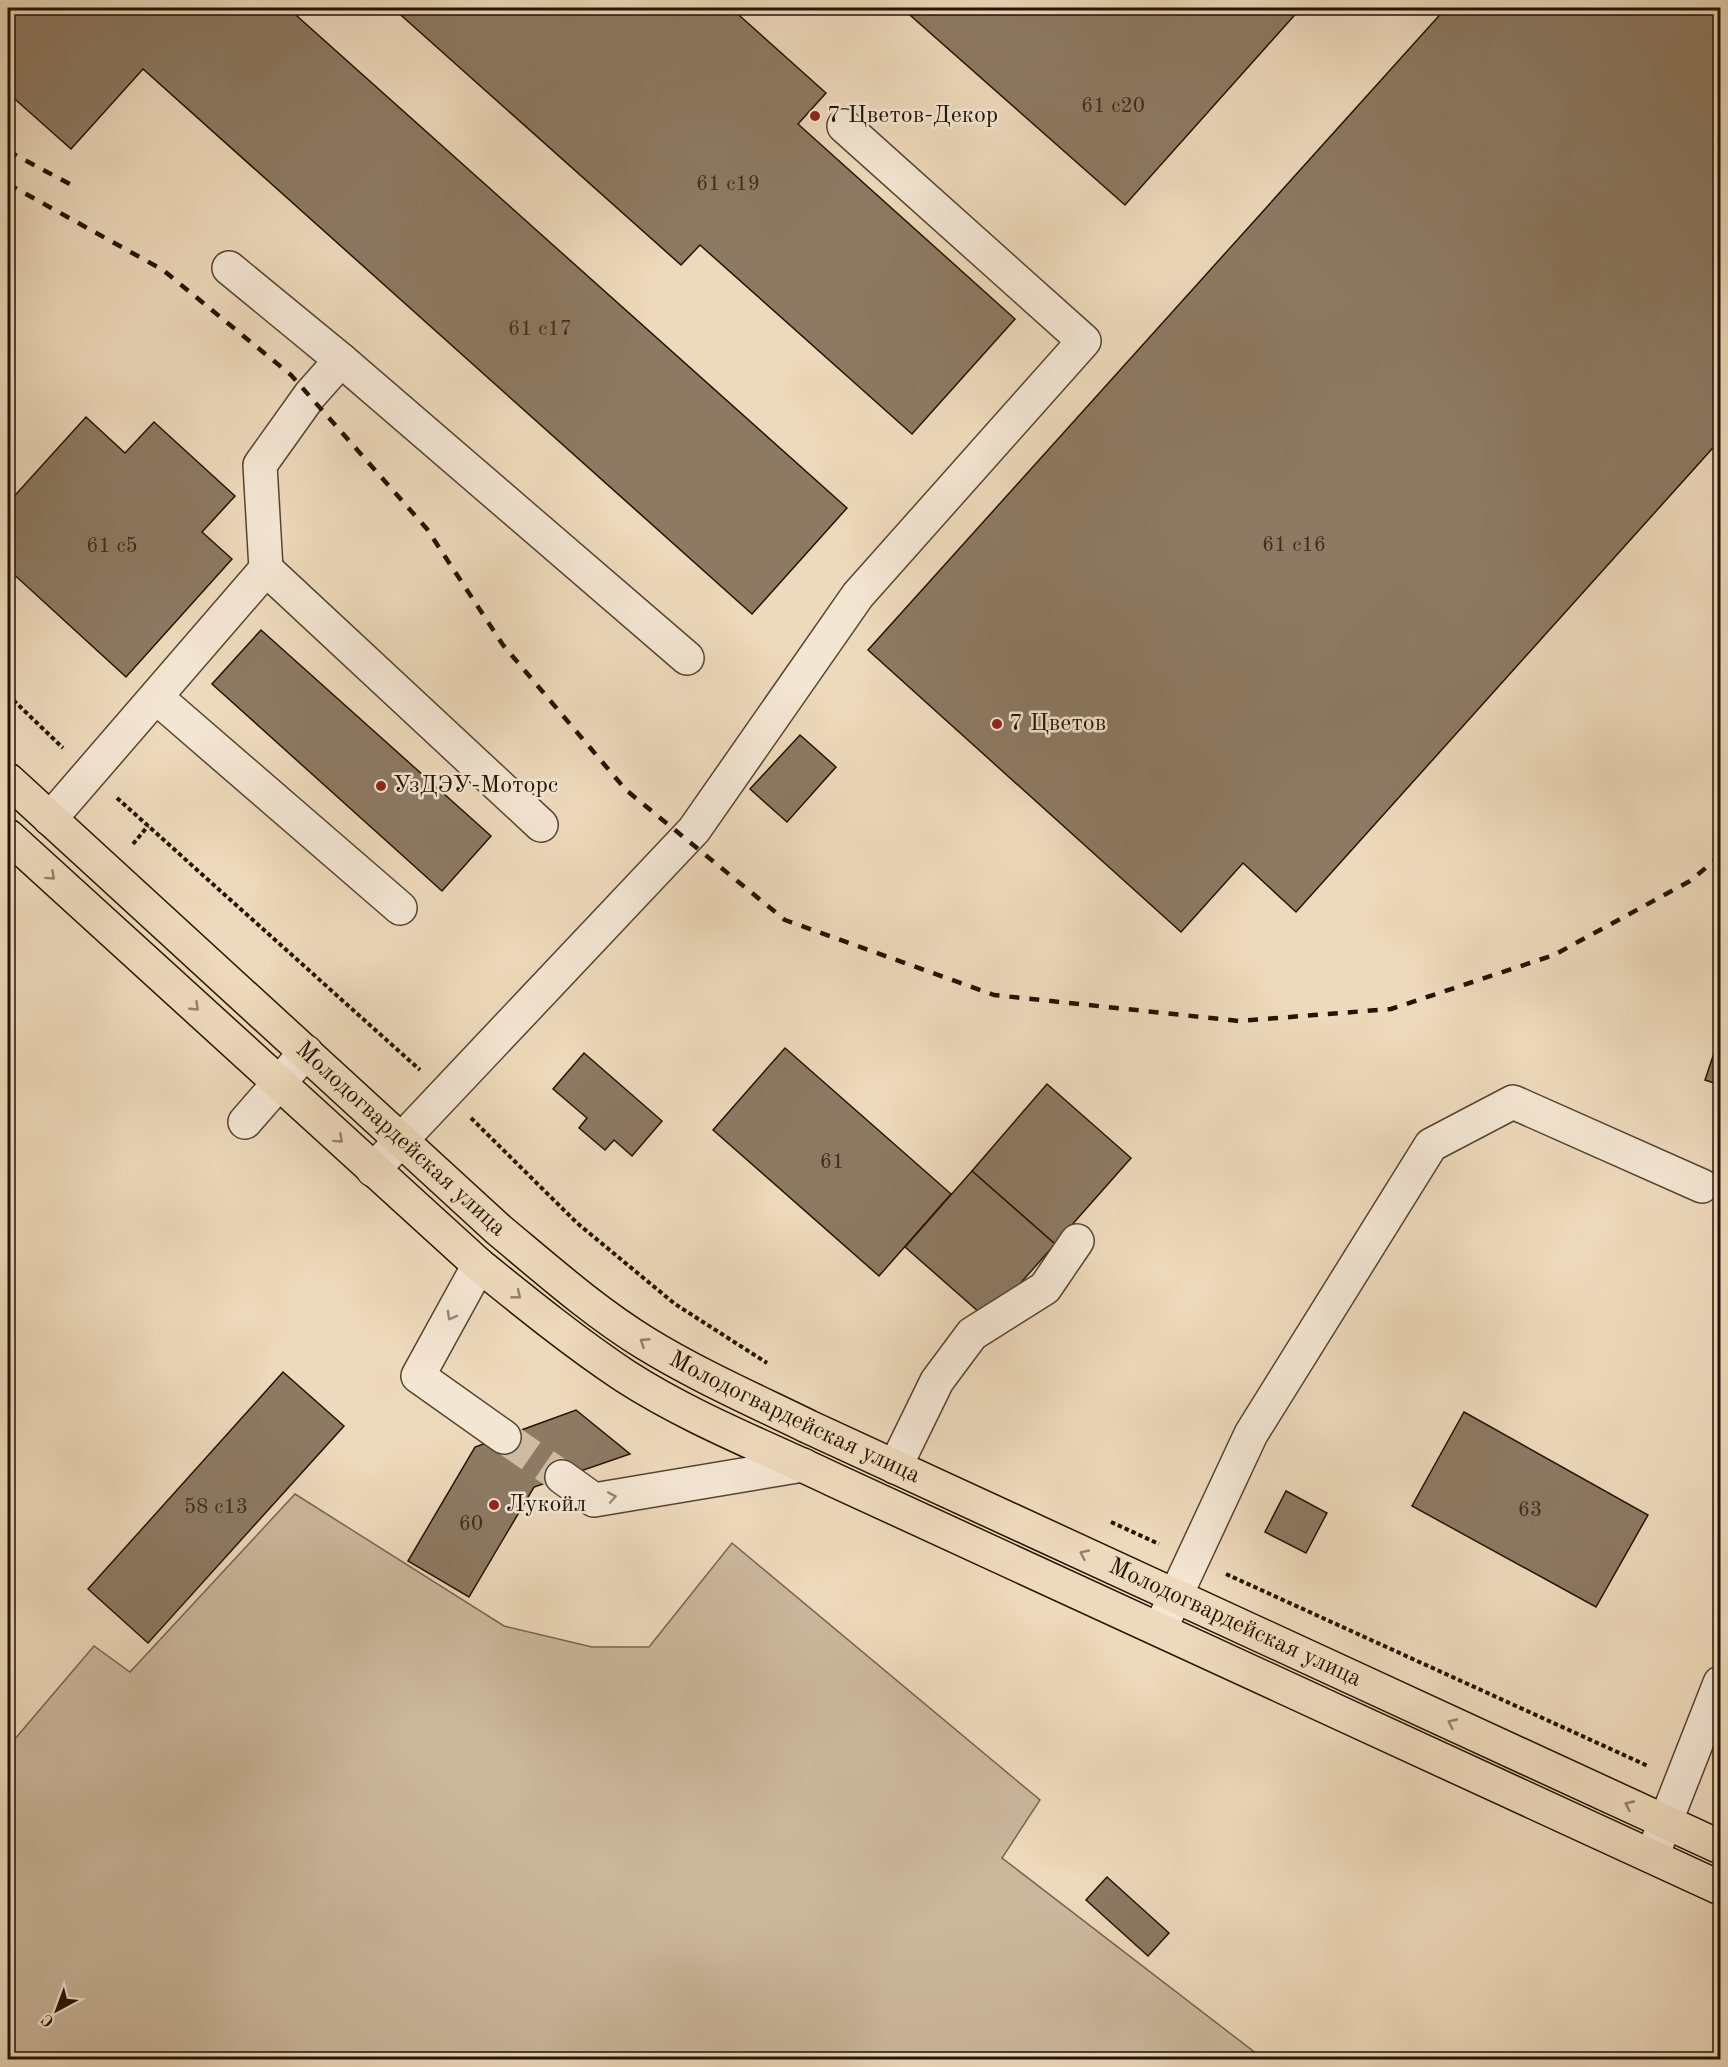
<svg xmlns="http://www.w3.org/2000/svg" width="1728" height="2067" viewBox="0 0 1728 2067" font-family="'Old Standard TT',serif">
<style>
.green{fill:#cab79c;stroke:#766550;stroke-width:1.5}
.building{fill:#8c7a63;stroke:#221303;stroke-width:1.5}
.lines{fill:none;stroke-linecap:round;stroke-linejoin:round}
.minor-tunnel{stroke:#cfbb9f;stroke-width:33;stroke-dasharray:33 16;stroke-linecap:butt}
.minor-casing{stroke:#554431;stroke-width:36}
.major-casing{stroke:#221303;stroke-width:36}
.path{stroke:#221303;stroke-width:4;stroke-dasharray:4.5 3;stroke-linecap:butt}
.minor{stroke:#f3e6d3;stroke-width:33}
.major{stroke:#edd9bb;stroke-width:33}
.rail{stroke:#221303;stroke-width:4.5;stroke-dasharray:10 10;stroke-linecap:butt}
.oneway{stroke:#928068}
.oneway2{stroke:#958775}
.poi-dot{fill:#8f2418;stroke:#f3e6d3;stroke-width:2}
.labels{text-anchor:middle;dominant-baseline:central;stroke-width:5;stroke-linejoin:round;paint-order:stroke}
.number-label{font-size:21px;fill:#3c2d1b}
.poi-label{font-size:24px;fill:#221303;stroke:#f3e6d3;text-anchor:start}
.street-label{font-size:24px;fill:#221303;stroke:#f3e6d3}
</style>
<rect width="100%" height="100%" fill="#edd9bb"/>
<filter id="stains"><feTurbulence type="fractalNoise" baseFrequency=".00333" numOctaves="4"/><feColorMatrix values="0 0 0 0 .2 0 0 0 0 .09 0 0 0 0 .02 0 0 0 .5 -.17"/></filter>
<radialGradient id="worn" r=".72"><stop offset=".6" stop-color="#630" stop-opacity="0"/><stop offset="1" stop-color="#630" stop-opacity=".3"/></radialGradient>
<polygon class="green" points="295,1494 504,1626 592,1647 649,1647 732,1543 1040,1800 1002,1858 1257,2054 1253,2060 8,2059 8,1747 94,1646 130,1672"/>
<g class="building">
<polygon points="8,8 288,8 847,508 752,614 143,69 71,149 8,93"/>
<polygon points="393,8 731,8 826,93 798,124 1015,319 912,434 700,245 681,265"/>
<polygon points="902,8 1301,8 1125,205"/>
<polygon points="1446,8 1720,8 1720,440 1296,912 1243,863 1181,932 868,650"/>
<polygon points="86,417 125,453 154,422 235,496 202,532 232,559 126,677 8,569 8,503"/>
<polygon points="261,630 491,836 442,891 212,684"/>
<polygon points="800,735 836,767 787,822 750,789"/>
<polygon points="1720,1035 1720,1085 1705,1080"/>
<polygon points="785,1048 951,1194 879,1276 713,1130"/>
<polygon points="584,1053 662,1121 632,1156 614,1140 605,1150 579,1128 587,1118 553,1089"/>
<polygon points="1047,1084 1131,1158 1055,1244 972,1171"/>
<polygon points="972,1171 1055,1244 988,1320 905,1247"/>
<polygon points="283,1372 344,1426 148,1643 88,1589"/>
<polygon points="576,1410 630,1454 534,1487 469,1597 408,1561 475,1447"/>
<polygon points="1464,1412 1648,1515 1596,1607 1412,1506"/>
<polygon points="1286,1491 1327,1513 1306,1553 1265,1532"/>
<polygon points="1107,1877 1169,1933 1148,1956 1086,1900"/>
</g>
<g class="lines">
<polyline class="minor-tunnel" points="504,1437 562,1477"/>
<g class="minor-casing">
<g id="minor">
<polyline points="229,268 341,360 687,658"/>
<polyline points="266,569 541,825"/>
<polyline points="156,697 400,908"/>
<polyline points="50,819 266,569 260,465 310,395 341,360"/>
<polyline points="245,1122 306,1052"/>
<polyline points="373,1170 694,830 858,595 1084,341 844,126"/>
<polyline points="479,1265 418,1376 504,1437"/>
<polyline points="895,1467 937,1381 972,1334 1045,1288 1077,1241"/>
<polyline points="562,1477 594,1500 803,1465"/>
<polyline points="1160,1629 1251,1434 1431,1145 1513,1102 1702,1186"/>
<polyline points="1652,1856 1720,1683"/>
</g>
</g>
<g class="major-casing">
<g id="major">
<path id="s1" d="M 8,780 L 499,1230 C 546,1269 593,1311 645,1343 C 697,1375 754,1400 809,1427 L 1720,1847"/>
<path d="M 8,836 L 479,1265 C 526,1303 574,1342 625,1376 C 690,1418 765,1447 834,1480 L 1720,1888"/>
</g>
</g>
<g class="path">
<polyline points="8,695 63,748"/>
<polyline points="117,798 420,1070"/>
<polyline points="133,844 148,826"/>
<polyline points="471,1118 577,1223 675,1304 767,1363"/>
<polyline points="1111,1522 1159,1544"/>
<polyline points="1226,1574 1648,1766"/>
</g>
<use href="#minor" class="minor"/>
<use href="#major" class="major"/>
<g class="rail">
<polyline points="8,151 77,188"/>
<polyline points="8,184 163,270 291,375 427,529 503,645 626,790 785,920 994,995 1239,1021 1391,1009 1554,955 1690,881 1720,856"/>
</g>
</g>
<defs><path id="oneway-chevron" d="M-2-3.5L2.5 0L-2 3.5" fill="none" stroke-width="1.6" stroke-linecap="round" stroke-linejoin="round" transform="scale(1.5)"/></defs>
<g class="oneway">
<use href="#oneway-chevron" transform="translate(51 876) rotate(42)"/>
<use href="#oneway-chevron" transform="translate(195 1007) rotate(43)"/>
<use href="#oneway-chevron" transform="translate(339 1139) rotate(42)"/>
<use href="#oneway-chevron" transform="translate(517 1295) rotate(39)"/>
<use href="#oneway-chevron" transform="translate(644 1342) rotate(-147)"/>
<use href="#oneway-chevron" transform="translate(1084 1554) rotate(-155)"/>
<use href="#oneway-chevron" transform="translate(1452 1723) rotate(-155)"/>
<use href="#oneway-chevron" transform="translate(1629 1805) rotate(-155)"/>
</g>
<g class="oneway2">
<use href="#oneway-chevron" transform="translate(451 1316) rotate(119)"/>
<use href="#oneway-chevron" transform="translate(612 1497) rotate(-10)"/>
</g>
<g class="poi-dot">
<circle cx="815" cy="116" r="6"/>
<circle cx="997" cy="724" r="6"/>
<circle cx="381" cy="786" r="6"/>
<circle cx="494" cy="1505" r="6"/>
</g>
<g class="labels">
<g class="number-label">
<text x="1113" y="106">61 с20</text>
<text x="728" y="184">61 с19</text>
<text x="540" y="329">61 с17</text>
<text x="1294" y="545">61 с16</text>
<text x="112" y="546">61 с5</text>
<text x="832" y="1162">61</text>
<text x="216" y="1507">58 с13</text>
<text x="1530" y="1510">63</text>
<text x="471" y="1524">60</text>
</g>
<g class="poi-label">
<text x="827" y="116">7 Цветов-Декор</text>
<text x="1009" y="724">7 Цветов</text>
<text x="393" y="786">УзДЭУ-Моторс</text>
<text x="506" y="1505">Лукойл</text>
</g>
<g class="street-label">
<text stroke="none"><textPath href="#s1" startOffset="532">Молодогвардейская улица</textPath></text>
<text stroke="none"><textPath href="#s1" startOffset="1018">Молодогвардейская улица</textPath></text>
<text stroke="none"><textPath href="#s1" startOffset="1504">Молодогвардейская улица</textPath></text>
</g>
</g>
<rect width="1728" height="2067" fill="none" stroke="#edd9bb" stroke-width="30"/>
<rect x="9" y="9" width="1710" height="2049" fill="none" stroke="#221303" stroke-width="3"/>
<rect x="15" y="15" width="1698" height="2037" fill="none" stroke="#221303" stroke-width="1.5"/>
<g transform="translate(57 2010) rotate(221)" stroke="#f3e6d3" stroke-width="4.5" paint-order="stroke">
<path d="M0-4.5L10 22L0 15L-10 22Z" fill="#221303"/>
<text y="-9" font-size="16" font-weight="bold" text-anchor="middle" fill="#221303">С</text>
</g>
<rect width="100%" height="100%" filter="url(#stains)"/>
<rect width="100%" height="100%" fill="url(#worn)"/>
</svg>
